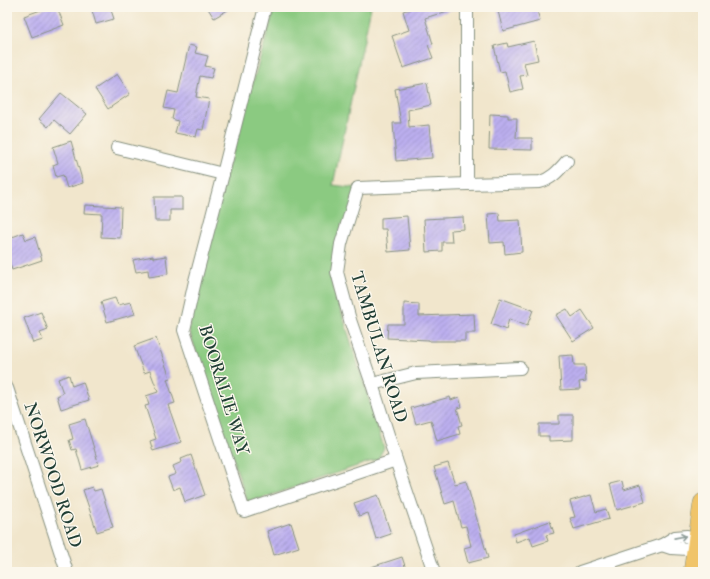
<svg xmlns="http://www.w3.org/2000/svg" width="710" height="579" viewBox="0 0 710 579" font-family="'IM FELL Double Pica',serif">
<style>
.park{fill:#8bca81;stroke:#55845a}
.building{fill:url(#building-hatch)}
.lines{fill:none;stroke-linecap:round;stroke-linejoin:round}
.street-casing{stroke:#889280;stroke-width:14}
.primary-casing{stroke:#889280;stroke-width:20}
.street{stroke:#fff;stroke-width:12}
.primary{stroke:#f0c469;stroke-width:19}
.oneway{stroke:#8f9e9a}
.labels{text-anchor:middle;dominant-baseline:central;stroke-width:3;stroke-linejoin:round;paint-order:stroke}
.street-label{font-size:17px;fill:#1f3d34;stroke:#fbf7ec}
</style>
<defs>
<pattern id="building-hatch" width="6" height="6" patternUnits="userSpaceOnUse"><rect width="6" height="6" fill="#bcafef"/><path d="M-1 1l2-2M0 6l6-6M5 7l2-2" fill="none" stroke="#9890c2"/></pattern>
</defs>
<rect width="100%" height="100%" fill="#fbf7ec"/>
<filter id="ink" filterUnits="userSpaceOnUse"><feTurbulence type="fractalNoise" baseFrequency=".025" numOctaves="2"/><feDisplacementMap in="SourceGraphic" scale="8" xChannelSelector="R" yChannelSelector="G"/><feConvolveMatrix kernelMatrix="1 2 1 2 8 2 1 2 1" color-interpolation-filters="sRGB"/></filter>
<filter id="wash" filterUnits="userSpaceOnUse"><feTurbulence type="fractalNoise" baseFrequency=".012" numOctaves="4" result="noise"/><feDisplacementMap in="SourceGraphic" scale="16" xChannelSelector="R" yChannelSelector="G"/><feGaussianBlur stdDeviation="0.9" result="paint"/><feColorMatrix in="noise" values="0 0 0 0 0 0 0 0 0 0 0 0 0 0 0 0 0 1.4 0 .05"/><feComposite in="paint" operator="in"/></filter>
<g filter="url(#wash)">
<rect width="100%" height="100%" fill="#f1e6cc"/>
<polygon class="park" points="275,7 371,7 333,185 358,188 337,272 330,275 384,448 378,459 248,503 189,330 195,281"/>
<g id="blocks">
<g class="building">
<polygon points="49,7 57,7 64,25 32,37 24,16"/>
<polygon points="91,7 110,7 114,19 96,24"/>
<polygon points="207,7 233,7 214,18"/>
<polygon points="410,7 454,7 454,9 425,18 433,44 428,45 433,58 403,68 392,36 409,30 403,11 410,9"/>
<polygon points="497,7 536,7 540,21 503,31"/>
<polygon points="534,41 538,60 524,63 527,75 520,76 523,89 510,92 505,71 500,72 494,46 507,43 508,47"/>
<polygon points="189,45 197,47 195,53 208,56 205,66 214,68 211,78 200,76 196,97 209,99 203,130 198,129 196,137 175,133 178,121 172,119 174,110 164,108 168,91 178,93"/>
<polygon points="117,74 130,94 108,109 95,89"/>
<polygon points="427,83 431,105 408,110 409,127 429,125 432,158 396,161 393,123 401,123 395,89"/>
<polygon points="61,93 87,114 70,134 54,120 48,127 39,119"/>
<polygon points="490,114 508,115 508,118 517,118 516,138 532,138 532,150 489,149"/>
<polygon points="71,141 83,183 67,188 63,175 56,177 53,165 58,163 53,147"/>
<polygon points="154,197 182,197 182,210 170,210 170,221 155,221"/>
<polygon points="85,205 121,207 120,238 101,237 102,214 84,213"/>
<polygon points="499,213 500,221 520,220 522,252 505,254 504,242 490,243 488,214"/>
<polygon points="407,216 410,250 388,252 386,229 381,229 381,218"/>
<polygon points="463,217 464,229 451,230 452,242 442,242 442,251 426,252 424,219"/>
<polygon points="23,233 26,240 35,237 42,260 12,270 7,255 7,239"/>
<polygon points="153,256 153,258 166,256 168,274 149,277 148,270 136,272 133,260"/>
<polygon points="115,298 118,305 131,302 135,314 107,322 101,302"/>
<polygon points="500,298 533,310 527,326 509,319 506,330 491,324"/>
<polygon points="404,303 419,304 419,316 474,314 475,333 465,333 465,341 429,341 429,340 387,338 388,324 404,324"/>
<polygon points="567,309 572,317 582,310 594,328 573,341 556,315"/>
<polygon points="41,312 48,330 40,333 43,340 33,343 24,318"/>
<polygon points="156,338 170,378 167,379 175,403 168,405 181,442 153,451 150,441 156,439 145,406 149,405 146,396 158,392 150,371 144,373 134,346"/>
<polygon points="573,355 574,365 585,365 586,381 579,382 580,389 561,390 559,356"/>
<polygon points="69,375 72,386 83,382 89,400 61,409 57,396 63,393 58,379"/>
<polygon points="450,397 451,400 459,397 462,407 457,408 462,425 458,426 460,434 437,441 431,420 416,424 411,408"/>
<polygon points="559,415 573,415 573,440 549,441 549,436 539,436 539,424 559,424"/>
<polygon points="85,419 99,465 82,470 76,449 72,450 69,440 73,439 69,424"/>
<polygon points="191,455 205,495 185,502 180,487 173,490 168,477 176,474 173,466 182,462 181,459"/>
<polygon points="448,463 455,484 466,481 488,558 468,563 464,548 471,546 466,526 461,527 454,501 445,504 434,467"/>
<polygon points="622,481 624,490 640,485 645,502 617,510 610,484"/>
<polygon points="92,487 94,491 101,489 113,527 97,532 83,490"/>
<polygon points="378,495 391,534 376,539 368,513 359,516 354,503"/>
<polygon points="591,495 596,512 606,509 609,519 574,529 570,518 575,517 570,501"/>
<polygon points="550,521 554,533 546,535 548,541 533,546 530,537 516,542 514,534"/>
<polygon points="291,523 299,547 274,555 267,531"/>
<polygon points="402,557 407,572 362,572 362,570"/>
</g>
</g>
</g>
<g filter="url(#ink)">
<use href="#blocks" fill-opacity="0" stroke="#889280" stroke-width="1"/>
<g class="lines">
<g class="street-casing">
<g id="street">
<polyline points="265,7 223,174 195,281 184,330 244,511 396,460"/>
<polyline points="117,148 223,174"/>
<path d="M 467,184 L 540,182 C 552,179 559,170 567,161"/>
<polyline points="372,384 416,373 520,368"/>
<polyline points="7,388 67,572"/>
<polyline points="662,545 671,548 688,549 697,542"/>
<polyline points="434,572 396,460 372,384 350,320 337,272 341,244 358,188 467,184 467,7"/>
<polyline points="580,572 662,545 675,537 687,536 697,542 702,543"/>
</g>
</g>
<g class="primary-casing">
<polyline id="primary" points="693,572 703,503"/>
</g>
<use href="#street" class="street"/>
<use href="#primary" class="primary"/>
</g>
<defs><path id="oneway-shaft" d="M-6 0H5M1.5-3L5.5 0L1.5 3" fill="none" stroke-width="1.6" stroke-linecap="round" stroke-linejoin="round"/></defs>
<use class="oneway" href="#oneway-shaft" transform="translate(680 537) rotate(-11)"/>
</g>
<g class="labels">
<g class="street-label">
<text transform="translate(379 347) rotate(73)">TAMBULAN ROAD</text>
<text transform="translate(224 390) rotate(73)">BOORALIE WAY</text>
<text transform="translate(53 475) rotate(72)">NORWOOD ROAD</text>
</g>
</g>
<rect width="710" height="579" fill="none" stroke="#fbf7ec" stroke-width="24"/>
</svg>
